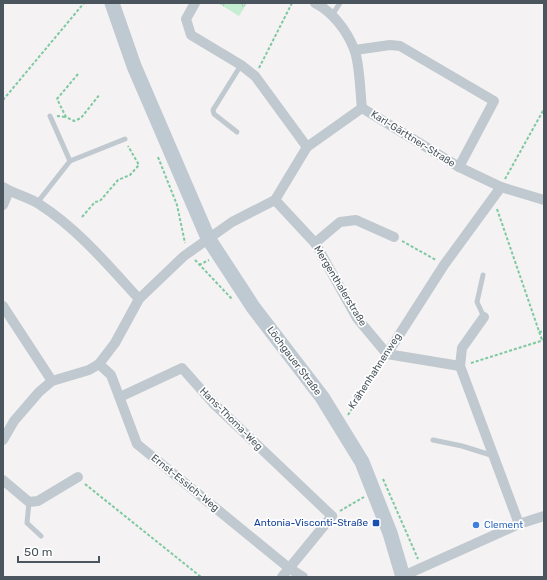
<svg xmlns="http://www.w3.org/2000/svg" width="547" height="580" viewBox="0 0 547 580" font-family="Rubik,sans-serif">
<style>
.grass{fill:url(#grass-tufts)}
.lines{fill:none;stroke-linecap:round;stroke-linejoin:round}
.path{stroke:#7ec9a1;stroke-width:2;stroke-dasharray:3 2;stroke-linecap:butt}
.service{stroke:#c0c9cf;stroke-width:5}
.minor{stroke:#c0c9cf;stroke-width:10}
.secondary{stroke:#bfc9d1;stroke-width:15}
.transit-dot{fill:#1a4fb4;stroke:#fff;stroke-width:1.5}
.shop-dot{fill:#3f7fe0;stroke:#fff;stroke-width:1.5}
.labels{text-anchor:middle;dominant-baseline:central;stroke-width:3.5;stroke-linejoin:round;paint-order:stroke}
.street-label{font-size:10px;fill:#4a555e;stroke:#fff}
.transit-label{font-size:10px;fill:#164399;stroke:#fff;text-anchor:end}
.shop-label{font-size:10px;fill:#366cbe;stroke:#fff;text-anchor:start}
</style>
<defs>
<pattern id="grass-tufts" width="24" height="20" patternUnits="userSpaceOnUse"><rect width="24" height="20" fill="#c4edd2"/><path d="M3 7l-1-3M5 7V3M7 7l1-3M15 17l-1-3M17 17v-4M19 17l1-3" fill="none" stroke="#aacdb7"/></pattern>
</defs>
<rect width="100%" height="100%" fill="#f4f2f2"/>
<polygon class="grass" points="218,3 247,3 239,16"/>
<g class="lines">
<g class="path">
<polyline points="259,68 292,3"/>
<polyline points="78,74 57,99 66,117 74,121 81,118 100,94"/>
<polyline points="3,100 84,3"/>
<polyline points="57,116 66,117"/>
<polyline points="158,157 177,205 185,243"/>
<polyline points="505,179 544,109"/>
<polyline points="497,209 542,340"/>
<polyline points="82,217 95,202 100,201 118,180 130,175 139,165 128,146"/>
<polyline points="402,241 436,260"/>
<polyline points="195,260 232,299"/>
<polyline points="199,265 209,260"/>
<polyline points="539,332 544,331"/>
<polyline points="471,363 544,340"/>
<polyline points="348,415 382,361"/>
<polyline points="383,479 418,559"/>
<polyline points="85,484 201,577"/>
<polyline points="340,511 364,497"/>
</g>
<g class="service">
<polyline points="332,15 340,3"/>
<polyline points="237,132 214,114 213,110 241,65"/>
<polyline points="70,161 125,139"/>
<polyline points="37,203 70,161 50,116"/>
<polyline points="483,275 477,302 484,317"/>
<polyline points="433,440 462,446 494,456"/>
<polyline points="29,502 27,523 41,536"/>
</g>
<g class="minor">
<polyline points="195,3 186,19 191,35 241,65 255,76 307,147"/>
<path d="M 315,3 C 333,12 347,31 354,49 C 360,63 360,92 362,108"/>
<polyline points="355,50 390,45 400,46 494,101 459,167"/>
<path d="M 3,187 C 14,194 28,197 39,204 C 78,229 108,265 139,299"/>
<polyline points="275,200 315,243 357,318 387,354 460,366"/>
<polyline points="3,205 9,191"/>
<polyline points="315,243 340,222 356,220 394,237"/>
<polyline points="3,306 52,381"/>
<polyline points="484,317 462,348 460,366 519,524"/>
<polyline points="387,354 444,265 501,187"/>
<polyline points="99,364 111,375 137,444 289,568 303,577"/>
<polyline points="120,397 182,368 213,403 332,516 282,577"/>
<polyline points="3,440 14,421 39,392 52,381 89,370 99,364 115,343 139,299 184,256 232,222 275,200 307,147 362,108 459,167 501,187 544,200"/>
<polyline points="3,480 29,502 38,501 78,477"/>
<polyline points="403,576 519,524 544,516"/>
</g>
<polyline class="secondary" points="112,3 134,66 208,238 253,307 322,397 362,462 390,533 403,577"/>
</g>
<rect class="transit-dot" x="372" y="519" width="8" height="8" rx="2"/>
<circle class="shop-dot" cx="476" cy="525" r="4"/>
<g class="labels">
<g class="street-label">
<text transform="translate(413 139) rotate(32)">Karl-Gärttner-Straße</text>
<text transform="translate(340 286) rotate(59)">Mergenthalerstraße</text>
<text transform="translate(294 361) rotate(53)">Löchgauer Straße</text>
<text transform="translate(375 371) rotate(-57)">Krähenhahnenweg</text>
<text transform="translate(231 419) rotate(45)">Hans-Thoma-Weg</text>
<text transform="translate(185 483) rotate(39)">Ernst-Essich-Weg</text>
</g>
<g class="transit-label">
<text x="368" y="523">Antonia-Visconti-Straße</text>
</g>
<g class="shop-label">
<text x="484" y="525">Clement</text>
</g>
</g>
<rect width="547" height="580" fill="none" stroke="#4a555e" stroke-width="8"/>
<path d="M18 556v6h81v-6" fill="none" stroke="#4a555e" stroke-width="2"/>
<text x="24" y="556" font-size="12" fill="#4a555e" stroke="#ffffff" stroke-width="3" paint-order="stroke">50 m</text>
</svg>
